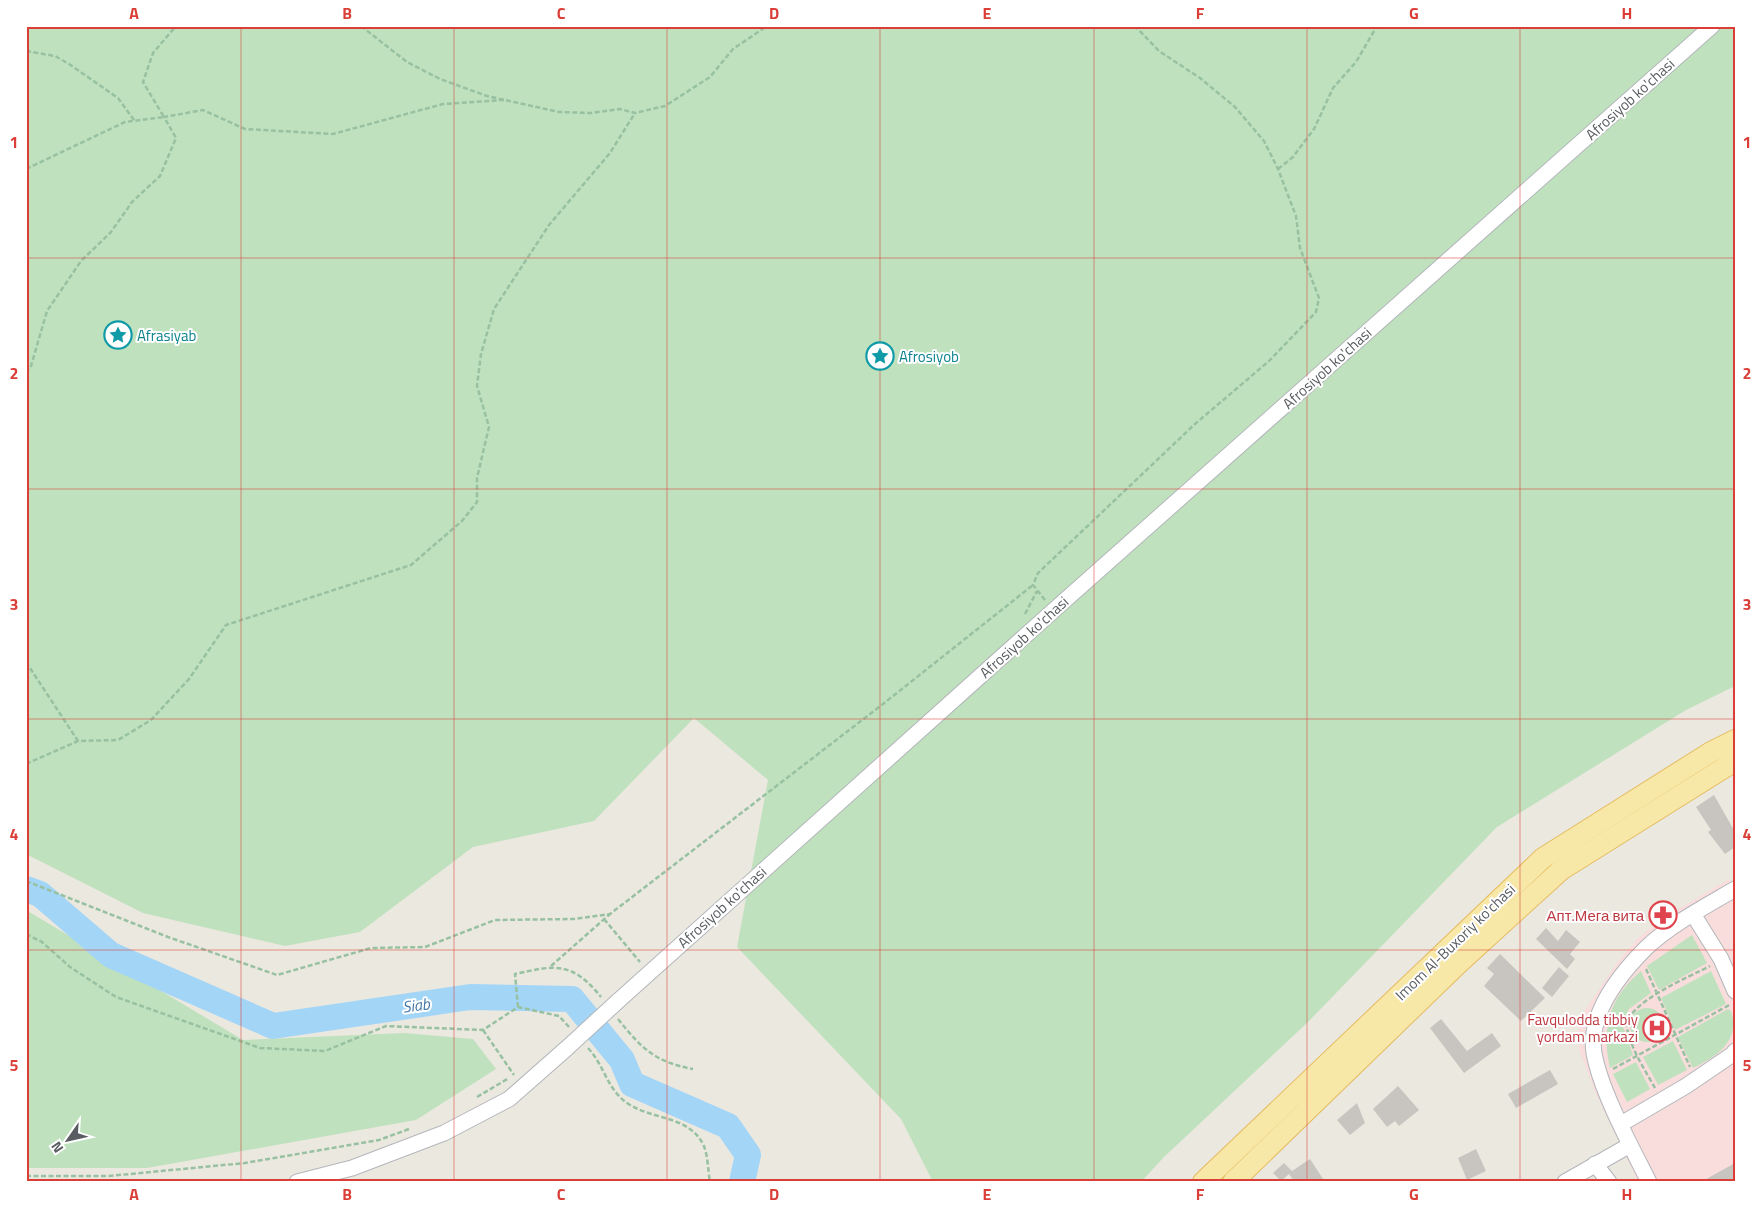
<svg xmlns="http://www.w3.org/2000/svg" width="1761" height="1208" viewBox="0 0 1761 1208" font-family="'Titillium Web',sans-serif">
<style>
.medical{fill:#f8dddc}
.green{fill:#bfe1be}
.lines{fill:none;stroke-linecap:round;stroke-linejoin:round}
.river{stroke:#a3d5f7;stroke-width:26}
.building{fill:#c8c5c0}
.minor-casing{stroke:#b3b6ba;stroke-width:17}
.major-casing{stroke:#e5bb5f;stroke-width:22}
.path{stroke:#98c1a2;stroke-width:2.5;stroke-dasharray:5 2.5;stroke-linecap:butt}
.minor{stroke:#fff;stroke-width:15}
.major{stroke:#f8e8a8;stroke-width:20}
.minor-bridge-casing{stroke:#b3b6ba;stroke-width:17;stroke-linecap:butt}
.minor-bridge{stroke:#fff;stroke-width:15}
.grid{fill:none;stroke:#da3e37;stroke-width:1;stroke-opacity:0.55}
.labels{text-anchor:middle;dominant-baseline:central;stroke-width:4;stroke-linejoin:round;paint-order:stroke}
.street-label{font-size:15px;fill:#595c60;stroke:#fff}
.culture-label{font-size:15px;fill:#0d838f;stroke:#fff;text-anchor:start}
.health-label{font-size:15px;fill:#be3a42;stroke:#fff;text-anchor:end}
.water-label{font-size:16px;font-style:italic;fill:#4377a7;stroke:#fff}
.neatline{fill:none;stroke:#da3e37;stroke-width:2}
.grid-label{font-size:16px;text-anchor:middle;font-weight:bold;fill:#da3e37}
</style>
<rect width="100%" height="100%" fill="#ebe8e0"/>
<polygon class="medical" points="1729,879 1735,891 1735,1182 1638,1182 1596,1094 1580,1052 1578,1036 1579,1019 1617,963 1638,938 1665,917"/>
<g class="green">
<polygon points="26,26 1735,26 1735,686 1686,710 1497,827 1308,1022 1164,1157 1141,1182 933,1182 901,1119 737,947 768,780 694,718 594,821 473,847 360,932 285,946 143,913 26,854"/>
<polygon points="26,910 243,1040 404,1033 473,1039 496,1069 416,1120 147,1168 26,1168"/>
<polygon points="1692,935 1707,963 1659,990 1647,966"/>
<path d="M 1641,971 L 1651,993 L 1629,1009 L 1622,1024 L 1633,1055 L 1610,1068 C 1601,1028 1609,998 1641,971 Z"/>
<polygon points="1711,971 1726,1004 1675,1030 1661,998"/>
<circle cx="1647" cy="1025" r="17"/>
<path d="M 1728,1009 L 1731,1011 C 1741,1041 1716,1057 1693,1068 L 1678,1037 Z"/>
<polygon points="1673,1041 1687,1070 1658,1085 1643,1057"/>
<polygon points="1636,1062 1650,1089 1627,1102 1613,1074"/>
</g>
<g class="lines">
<polyline class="river" points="26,889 40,894 111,955 273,1026 470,997 572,999 622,1060 632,1084 728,1126 748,1155 742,1182"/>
</g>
<g class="building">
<polygon points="1714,795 1735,832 1735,847 1725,854 1708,832 1711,830 1696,807"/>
<polygon points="1546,928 1558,941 1566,930 1580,942 1570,954 1575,959 1567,969 1536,939"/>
<polygon points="1500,954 1545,998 1521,1021 1484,986 1494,974 1487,968"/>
<polygon points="1559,967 1569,976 1552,997 1542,988"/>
<polygon points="1441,1019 1467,1051 1492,1033 1501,1046 1464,1073 1430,1028"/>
<polygon points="1550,1070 1558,1084 1516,1108 1508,1094"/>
<polygon points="1398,1086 1419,1110 1399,1126 1395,1121 1387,1127 1373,1109"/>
<polygon points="1357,1103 1365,1123 1350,1135 1337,1120"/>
<polygon points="1476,1149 1486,1171 1467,1180 1458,1158"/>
<polygon points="1310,1159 1325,1182 1295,1182 1289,1174 1281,1181 1273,1173 1284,1163 1292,1171"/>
<polygon points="1735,1163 1735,1182 1701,1182"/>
</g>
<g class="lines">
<g class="minor-casing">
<g id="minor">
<polyline points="1693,914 1721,959 1735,991"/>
<polyline points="618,1001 1054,610 1712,26"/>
<polyline points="1621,1124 1686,1086 1733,1054 1735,1051"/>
<polyline points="1595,1164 1609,1182"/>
<polyline points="297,1182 352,1168 444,1133 509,1099 567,1048"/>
<polyline points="1565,1182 1630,1145"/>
<path d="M 1649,1182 C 1631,1146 1601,1092 1594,1053 C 1588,1014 1620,974 1646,948 C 1670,925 1706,906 1735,889"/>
</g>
</g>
<g class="major-casing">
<g id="major">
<polyline points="1203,1182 1543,858 1711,752 1735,740"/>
<polyline points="1233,1182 1460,962 1561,870 1735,761"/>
</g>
</g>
<g class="path">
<polyline points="361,26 407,62 440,79 487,96 559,112 591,113 620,109 635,113 665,106 710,77 733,49 767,26"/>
<polyline points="26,51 55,56 69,64 118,98 134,120"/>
<polyline points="26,169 125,122 164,117 143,82 153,53 176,26"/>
<polyline points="1278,169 1293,157 1314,129 1333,88 1356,62 1377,26"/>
<polyline points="26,373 31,366 47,311 81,261 111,232 132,202 160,176 176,138 164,117 203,110 245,129 333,134 443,104 504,100"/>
<polyline points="1045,600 1033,585 1038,573 1195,424 1269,361 1316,312 1319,298 1300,248 1296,216 1278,169 1264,141 1235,107 1200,78 1159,51 1135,26"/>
<polyline points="1025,614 1037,591"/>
<polyline points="26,662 78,741"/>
<polyline points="26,764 78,741 118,740 151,720 189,679 226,625 411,565 462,521 477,502 477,478 489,427 477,386 481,354 494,309 549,225 610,153 635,113"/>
<polyline points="26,881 168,937 277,975 371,948 425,947 495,920 574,919 610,914 883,704 1033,585"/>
<polyline points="604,919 640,962"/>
<polyline points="26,934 42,942 70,967 116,997 260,1048 325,1051 386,1026 483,1030 518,1007 559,1016 569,1027"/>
<polyline points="551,966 610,914"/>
<polyline points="1646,969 1690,1067"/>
<path d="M 518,1007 L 515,974 C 555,965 572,961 601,997"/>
<path d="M 618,1019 C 642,1049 655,1062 693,1069"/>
<polyline points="483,1030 514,1075"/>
<path d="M 588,1048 C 604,1065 607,1089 627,1103 C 651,1120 688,1115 703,1144 C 708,1154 708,1171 710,1182"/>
<polyline points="1613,1069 1731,1004"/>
<path d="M 1655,1088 C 1645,1070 1631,1049 1627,1028 C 1623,1004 1691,976 1710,966"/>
<polyline points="477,1097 509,1078"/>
<polyline points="26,1176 109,1176 245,1163 379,1140 409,1129"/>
</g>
<use href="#minor" class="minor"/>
<use href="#major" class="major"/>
<g class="minor-bridge-casing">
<polyline id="minor-bridge" points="567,1048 618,1001"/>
</g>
<use href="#minor-bridge" class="minor-bridge"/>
</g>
<path class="grid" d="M 241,26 L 241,1182M 454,26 L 454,1182M 667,26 L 667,1182M 880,26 L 880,1182M 1094,26 L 1094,1182M 1307,26 L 1307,1182M 1520,26 L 1520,1182M 26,258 L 1735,258M 26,489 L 1735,489M 26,719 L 1735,719M 26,950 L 1735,950"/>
<defs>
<g id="sight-ring" transform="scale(1.4375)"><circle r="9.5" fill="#fff" stroke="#0f9aa8" stroke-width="1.5"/><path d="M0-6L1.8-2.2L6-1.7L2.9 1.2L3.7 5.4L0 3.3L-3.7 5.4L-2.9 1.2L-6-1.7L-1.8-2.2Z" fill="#0f9aa8"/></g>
<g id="pharmacy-ring" transform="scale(1.4375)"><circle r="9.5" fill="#fff" stroke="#e0444e" stroke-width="1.5"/><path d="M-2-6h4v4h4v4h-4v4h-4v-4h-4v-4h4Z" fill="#e0444e"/></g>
<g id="hospital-ring" transform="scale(1.4375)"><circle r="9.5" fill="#fff" stroke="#e0444e" stroke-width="1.5"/><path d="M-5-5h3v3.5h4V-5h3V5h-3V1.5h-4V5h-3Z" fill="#e0444e"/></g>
</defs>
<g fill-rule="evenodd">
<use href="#sight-ring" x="118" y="335"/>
<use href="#sight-ring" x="880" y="356"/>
<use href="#pharmacy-ring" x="1663" y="915"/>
<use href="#hospital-ring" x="1657" y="1028"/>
</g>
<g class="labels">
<g class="street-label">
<text transform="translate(1630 99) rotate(-42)">Afrosiyob ko'chasi</text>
<text transform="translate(1327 368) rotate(-42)">Afrosiyob ko'chasi</text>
<text transform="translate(1024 637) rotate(-42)">Afrosiyob ko'chasi</text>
<text transform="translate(722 907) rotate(-42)">Afrosiyob ko'chasi</text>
<text transform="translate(1455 942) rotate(-44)">Imom Al-Buxoriy ko'chasi</text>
</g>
<g class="culture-label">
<text x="137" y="335">Afrasiyab</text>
<text x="899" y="356">Afrosiyob</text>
</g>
<g class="health-label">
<text x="1644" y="915">Апт.Мега вита</text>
<text x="1638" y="1019">Favqulodda tibbiy<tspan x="1638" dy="17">yordam markazi</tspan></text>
</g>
<g class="water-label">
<text transform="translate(416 1005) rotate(-8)">Siab</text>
</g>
</g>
<rect width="1761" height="1208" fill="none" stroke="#ffffff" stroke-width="55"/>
<g transform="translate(68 1140) rotate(236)" stroke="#ffffff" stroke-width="4" paint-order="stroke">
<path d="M0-4L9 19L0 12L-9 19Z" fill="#595c60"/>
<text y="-8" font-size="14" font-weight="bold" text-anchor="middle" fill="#595c60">N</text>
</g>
<rect x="28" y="28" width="1706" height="1152" class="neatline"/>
<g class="grid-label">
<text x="134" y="19">A</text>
<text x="347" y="19">B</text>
<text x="561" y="19">C</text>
<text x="774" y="19">D</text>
<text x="987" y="19">E</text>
<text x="1200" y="19">F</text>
<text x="1414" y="19">G</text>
<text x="1627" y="19">H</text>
<text x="14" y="148">1</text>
<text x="1747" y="148">1</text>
<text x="14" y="379">2</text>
<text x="1747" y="379">2</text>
<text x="14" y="610">3</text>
<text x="1747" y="610">3</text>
<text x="14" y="840">4</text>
<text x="1747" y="840">4</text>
<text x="14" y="1071">5</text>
<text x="1747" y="1071">5</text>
<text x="134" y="1200">A</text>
<text x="347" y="1200">B</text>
<text x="561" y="1200">C</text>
<text x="774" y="1200">D</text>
<text x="987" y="1200">E</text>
<text x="1200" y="1200">F</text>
<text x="1414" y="1200">G</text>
<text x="1627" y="1200">H</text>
</g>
</svg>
